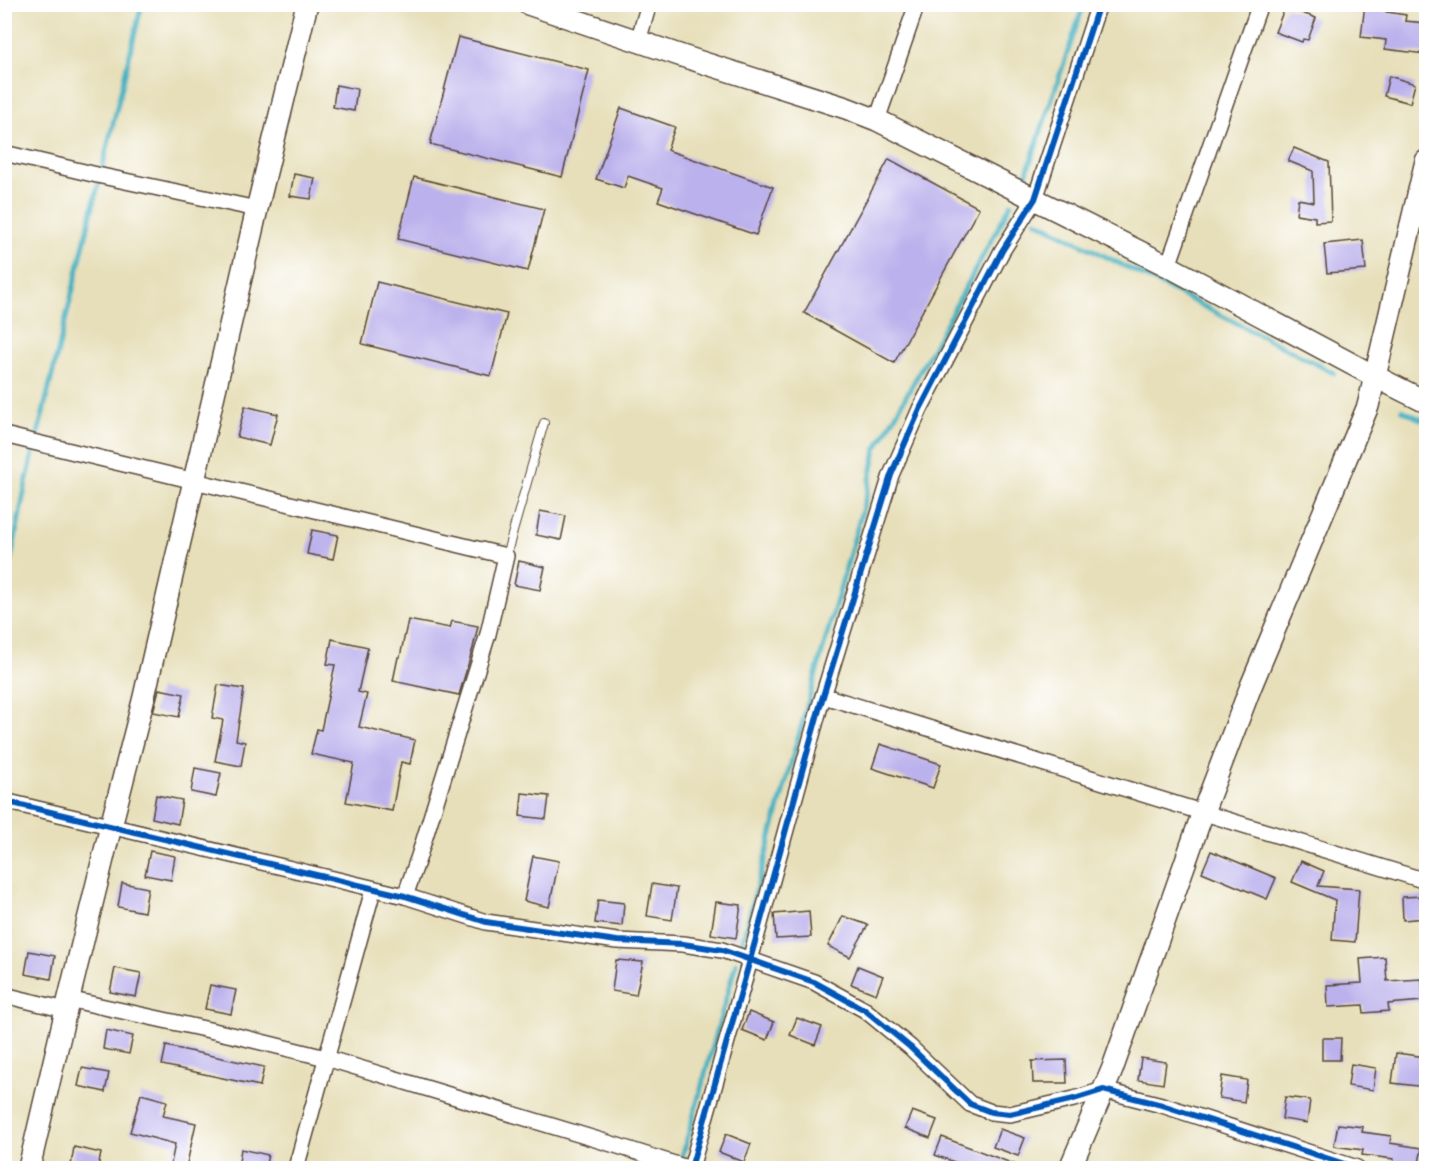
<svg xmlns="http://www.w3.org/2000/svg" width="1431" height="1173" viewBox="0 0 1431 1173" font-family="Delius,sans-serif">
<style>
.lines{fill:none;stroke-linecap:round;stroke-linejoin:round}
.stream{stroke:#43b0c0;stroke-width:5}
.building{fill:#bbb1ec}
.lane-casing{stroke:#554535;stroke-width:10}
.street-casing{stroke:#554535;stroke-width:18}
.secondary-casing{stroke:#554535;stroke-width:24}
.lane{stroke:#fff;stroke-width:8}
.street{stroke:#fff;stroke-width:15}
.secondary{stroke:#fff;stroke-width:21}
.cycleway-casing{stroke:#fff;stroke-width:10}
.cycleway{stroke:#0057b8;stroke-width:6}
</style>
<rect width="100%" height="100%" fill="#fff"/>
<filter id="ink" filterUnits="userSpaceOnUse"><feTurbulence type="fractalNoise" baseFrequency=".0167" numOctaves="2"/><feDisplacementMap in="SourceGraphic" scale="12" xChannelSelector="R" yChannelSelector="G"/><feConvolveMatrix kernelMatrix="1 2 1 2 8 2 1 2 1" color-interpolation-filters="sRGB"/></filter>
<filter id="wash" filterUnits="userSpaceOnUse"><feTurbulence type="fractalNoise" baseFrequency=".008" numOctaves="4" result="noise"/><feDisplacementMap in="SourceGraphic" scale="24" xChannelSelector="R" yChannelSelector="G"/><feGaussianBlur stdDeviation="1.35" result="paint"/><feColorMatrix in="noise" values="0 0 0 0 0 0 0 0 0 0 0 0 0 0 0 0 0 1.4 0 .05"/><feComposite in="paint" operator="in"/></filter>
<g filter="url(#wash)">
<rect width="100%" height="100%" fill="#e7dfba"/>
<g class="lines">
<g class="stream">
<polyline points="1025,178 1084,4"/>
<polyline points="1036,221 1334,373"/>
<polyline points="1402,410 1426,422"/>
<polyline points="4,594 26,483 142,4"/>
<polyline points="741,946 791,763 867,493 876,450 934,346 1011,204"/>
<polyline points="682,1157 736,963"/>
</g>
</g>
<g id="blocks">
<g class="building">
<polygon points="1365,4 1388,4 1386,12 1406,15 1405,21 1426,23 1425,54 1385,49 1386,40 1361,37"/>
<polygon points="1285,7 1316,18 1308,40 1303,39 1302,42 1275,32"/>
<polygon points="458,37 589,70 562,177 430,144"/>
<polygon points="1389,76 1415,84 1410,103 1384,96"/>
<polygon points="336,85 357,89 354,111 333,107"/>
<polygon points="621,108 675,127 667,150 773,187 756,235 658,201 663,188 628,176 624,188 596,179"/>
<polygon points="1294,148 1329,162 1331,221 1315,222 1315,217 1296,214 1298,199 1314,202 1313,171 1288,161"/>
<polygon points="889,159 979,208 894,363 804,313"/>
<polygon points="294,174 315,178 311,199 290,196"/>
<polygon points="414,177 544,209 528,271 398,239"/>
<polygon points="1363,240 1366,270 1327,273 1324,244"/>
<polygon points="377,282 507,314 491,376 362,344"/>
<polygon points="245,406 278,414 270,445 237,437"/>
<polygon points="540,511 566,516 561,540 536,535"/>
<polygon points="312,530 338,535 333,559 307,554"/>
<polygon points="519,561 545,567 540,590 514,585"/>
<polygon points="408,620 450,628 452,621 478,626 473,648 459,695 393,681 398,657 400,657"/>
<polygon points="332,639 368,647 358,692 367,694 359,727 415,740 410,764 401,762 392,811 346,802 354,763 311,754 317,729 321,730 335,665 327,664"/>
<polygon points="218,685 244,689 236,740 245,742 241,766 215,761 223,720 212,718"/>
<polygon points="159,689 184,694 179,717 153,712"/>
<polygon points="880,744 941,764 933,788 872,768"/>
<polygon points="195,768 221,773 216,797 191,792"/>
<polygon points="522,793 549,796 546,819 520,816"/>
<polygon points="156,795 182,800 178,824 152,818"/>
<polygon points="150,851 175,856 171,880 145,875"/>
<polygon points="1211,851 1276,878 1267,899 1202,872"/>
<polygon points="533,856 559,861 549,907 524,901"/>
<polygon points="1301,861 1324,871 1318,886 1359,889 1355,942 1332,940 1335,900 1292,882"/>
<polygon points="122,883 148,888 144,912 118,907"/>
<polygon points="652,884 677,888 672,920 647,916"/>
<polygon points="1426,896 1426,918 1403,920 1402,897"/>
<polygon points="598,900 624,903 622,926 595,923"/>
<polygon points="716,902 741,905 736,938 711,934"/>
<polygon points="809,911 811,937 776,939 774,914"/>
<polygon points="843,916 868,925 850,957 828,946"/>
<polygon points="29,951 55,956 51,979 25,974"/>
<polygon points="1385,957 1387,981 1422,979 1423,1001 1388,1004 1389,1011 1364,1013 1363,1005 1328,1007 1327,985 1362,983 1360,959"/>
<polygon points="616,960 643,962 636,995 612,991"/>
<polygon points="858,966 883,976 876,994 851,984"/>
<polygon points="115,968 141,973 136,997 110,992"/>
<polygon points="210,985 236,990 231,1014 205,1009"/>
<polygon points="749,1012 774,1022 767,1040 742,1030"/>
<polygon points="797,1018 822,1027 815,1045 790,1035"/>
<polygon points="106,1030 133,1036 129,1054 103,1049"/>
<polygon points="1322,1038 1341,1038 1340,1060 1322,1060"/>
<polygon points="166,1046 264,1067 260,1086 162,1065"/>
<polygon points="1396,1053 1426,1057 1426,1087 1392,1083"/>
<polygon points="1141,1058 1166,1062 1163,1084 1138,1080"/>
<polygon points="1066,1060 1067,1083 1033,1083 1032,1061"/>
<polygon points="1351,1064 1376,1068 1373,1090 1348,1086"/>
<polygon points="82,1068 109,1073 105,1092 78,1086"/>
<polygon points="1222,1076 1247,1080 1244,1102 1219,1098"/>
<polygon points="141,1094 167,1101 163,1116 196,1123 186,1168 170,1168 175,1144 130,1132"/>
<polygon points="1285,1097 1310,1100 1307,1123 1282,1119"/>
<polygon points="912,1111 937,1120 930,1138 905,1128"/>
<polygon points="1338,1124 1363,1127 1362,1132 1391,1136 1390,1143 1422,1148 1418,1168 1393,1166 1394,1159 1362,1155 1363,1150 1334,1146"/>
<polygon points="1000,1129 1025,1138 1018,1156 993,1147"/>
<polygon points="726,1134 751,1144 744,1162 719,1152"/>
<polygon points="942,1137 1022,1167 1022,1168 971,1168 935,1155"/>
<polygon points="74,1147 101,1153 98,1168 82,1168 71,1166"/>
<polygon points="241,1149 268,1155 265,1168 238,1168"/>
</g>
</g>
</g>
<g filter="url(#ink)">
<use href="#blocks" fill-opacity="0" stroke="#554535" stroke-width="1.5"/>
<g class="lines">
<g class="lane-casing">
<polyline id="lane" points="506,556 544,423"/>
</g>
<g class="street-casing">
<g id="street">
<polyline points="638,41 649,4"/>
<polyline points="877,120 917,4"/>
<polyline points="4,153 97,175 257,209"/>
<polyline points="1168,266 1260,4"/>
<polyline points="4,435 506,556 488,634 419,856 405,896"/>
<polyline points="824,696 1426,881"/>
<polyline points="4,801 405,896 486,922 617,941 683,944 722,950 814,982 865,1010 910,1047 970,1104 991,1112 1010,1114 1074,1099 1103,1090 1162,1105 1357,1168"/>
<polyline points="4,995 66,1010"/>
<polyline points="68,999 241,1037 326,1058 615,1145 687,1168"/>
<polyline points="296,1168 373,890"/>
<polyline points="691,1168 750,960 820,706 891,475 920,409 1002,251 1035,199 1099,4"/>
</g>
</g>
<g class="secondary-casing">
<g id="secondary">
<polyline points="528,4 682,56 846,108 877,120 1168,266 1376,377 1426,402"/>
<polyline points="29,1168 66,1010 111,826 143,701 257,209 307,4"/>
<polyline points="1070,1168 1112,1070 1203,812 1251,686 1368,406 1426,161"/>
</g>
</g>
<use href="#lane" class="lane"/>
<use href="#street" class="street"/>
<use href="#secondary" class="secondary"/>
<g class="cycleway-casing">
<g id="cycleway">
<polyline points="4,801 405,896 486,922 617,941 683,944 722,950 814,982 865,1010 910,1047 970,1104 991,1112 1010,1114 1074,1099 1103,1090 1162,1105 1357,1168"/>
<polyline points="691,1168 750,960 820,706 891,475 920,409 1002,251 1035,199 1099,4"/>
</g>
</g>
<use href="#cycleway" class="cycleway"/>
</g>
</g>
<rect width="1431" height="1173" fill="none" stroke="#fff" stroke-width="24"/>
</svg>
